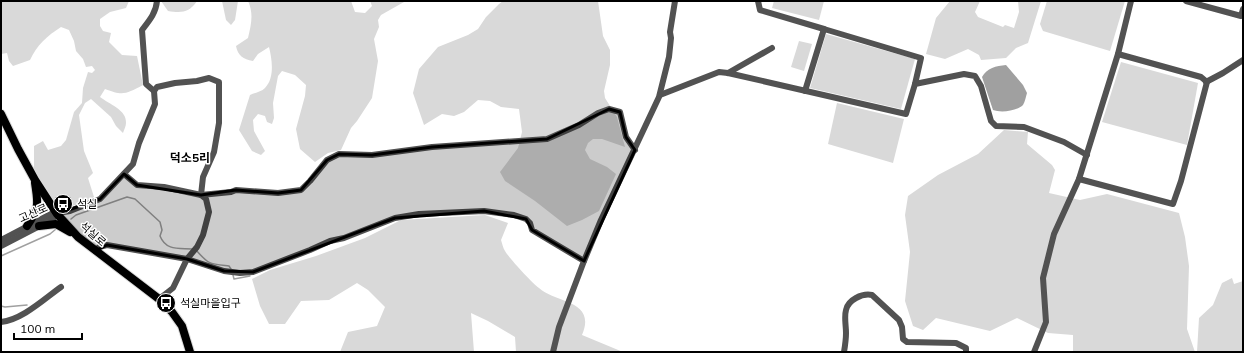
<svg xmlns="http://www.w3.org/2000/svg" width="1244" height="353" viewBox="0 0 1244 353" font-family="Mulish,'Noto Sans KR',sans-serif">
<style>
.green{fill:#d9d9d9}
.water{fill:#a0a0a0}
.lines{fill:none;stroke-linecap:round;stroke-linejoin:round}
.stream{stroke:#a0a0a0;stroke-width:1.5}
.major-casing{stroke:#dbdbdb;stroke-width:10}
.minor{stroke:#525252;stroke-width:6}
.major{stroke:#000;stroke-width:8}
.marked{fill:#000;fill-opacity:0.2;stroke:#000;stroke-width:3;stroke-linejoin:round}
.labels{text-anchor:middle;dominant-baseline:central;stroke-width:3;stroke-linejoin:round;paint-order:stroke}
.poi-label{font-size:11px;fill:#000;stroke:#fff;text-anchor:start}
.street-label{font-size:11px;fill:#000;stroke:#fff}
.neighbourhood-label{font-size:12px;font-weight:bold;fill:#000;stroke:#fff}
</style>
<rect width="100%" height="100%" fill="#fff"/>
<g class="green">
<path d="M 1,1 L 129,1 L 126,8 L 110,12 L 100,19 L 100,26 L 103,31 L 111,33 L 109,42 L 122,55 L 137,56 L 143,85 C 126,94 123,96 105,89 L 100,97 C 109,104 127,110 126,123 C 126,126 124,130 123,133 L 116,126 L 111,117 L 91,99 L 85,103 L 79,115 L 84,151 L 93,173 L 88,178 L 94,197 L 81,204 L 70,206 L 55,202 L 34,172 L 34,146 L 43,141 L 48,150 L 61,146 L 66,140 L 74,112 L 82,103 L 83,88 L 88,72 L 92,73 L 95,70 L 92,66 L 86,67 L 83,59 L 76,51 L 74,41 L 69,30 L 61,27 C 47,36 37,45 30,60 L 13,66 L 9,61 L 7,53 L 1,54 Z"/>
<path d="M 161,1 L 197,1 C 189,13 181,13 168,11 Z"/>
<polygon points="222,1 238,1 235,20 231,25 226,20"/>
<path d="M 248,1 L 351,1 L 355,12 L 365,13 L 372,6 L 370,1 L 404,1 L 404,2 L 381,15 L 378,20 L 379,27 L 374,39 L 378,61 L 372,98 L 357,121 L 351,128 L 341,150 L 328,153 L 315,162 L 300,149 L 296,129 L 305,96 L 306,85 L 295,75 L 282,71 L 278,76 L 273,103 L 274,118 L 272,124 L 267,122 L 265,116 L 258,114 L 253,120 L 254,131 L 265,151 L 261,155 L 252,151 L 239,130 L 250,95 C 254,93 261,92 265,88 C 275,78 272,59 269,47 L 258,54 L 253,61 C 243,59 238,56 236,46 L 248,38 C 251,25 254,14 248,1 Z"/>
<polygon points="503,1 598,1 603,36 610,50 610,65 604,91 605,98 617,117 625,147 602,139 593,139 588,143 585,150 590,159 607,167 616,174 599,211 582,220 567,226 535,201 505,181 500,172 518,148 522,132 519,109 501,107 490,101 478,100 464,112 454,116 442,114 424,125 413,93 419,69 438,47 468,35 478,29 486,17 499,4"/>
<polygon points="774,1 824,1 819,20 772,8"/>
<polygon points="950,1 980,1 975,12 978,17 1003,27 1005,25 1014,28 1019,12 1018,1 1041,1 1028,43 1016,48 1006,58 981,60 979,55 968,49 945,59 926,54 936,18"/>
<polygon points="1047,1 1125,1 1110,51 1043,31 1040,24"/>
<polygon points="826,34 915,59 901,109 810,88"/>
<polygon points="799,41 812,44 804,71 791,67"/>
<polygon points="1121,62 1198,83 1187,145 1102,122"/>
<polygon points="837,103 904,119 893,163 828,144"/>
<polygon points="1004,130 1028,132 1027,144 1052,165 1055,170 1049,193 1080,200 1107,194 1179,213 1185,237 1189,266 1187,329 1195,352 1073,352 1073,335 1048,333 1017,318 990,331 936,318 923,330 913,326 905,301 910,252 905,215 908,196 938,175 978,154"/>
<path d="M 485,215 L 508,223 L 501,240 C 502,243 503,248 505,251 C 509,258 532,283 539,288 C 555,303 597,300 582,335 L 623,352 L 516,352 L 515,337 L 488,321 L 471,313 L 474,352 L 340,352 L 348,332 L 377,326 L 385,307 L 368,290 L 357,283 L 329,300 L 301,301 L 285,324 L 269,324 L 260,306 L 252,279 L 270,270 L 316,256 L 365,238 L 401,220 Z"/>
<polygon points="1232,278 1234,284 1243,281 1243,352 1197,352 1199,318 1213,305 1222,283"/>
</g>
<path class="water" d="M 1006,65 L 1023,85 L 1027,93 C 1026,96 1025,102 1023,105 C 1017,111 1001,113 993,110 L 982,77 C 987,68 996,66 1006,65 Z"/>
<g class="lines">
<g class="stream">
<path d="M 71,219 L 76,215 L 127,197 L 135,199 L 160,222 L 162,230 L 160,236 C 166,251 179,248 192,249"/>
<path d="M 196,250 C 209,265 210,264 229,266 L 231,269"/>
<polyline points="1,256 50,234 56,229"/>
<polyline points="233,275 234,279 250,276"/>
<polyline points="1,306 5,307 27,305"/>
</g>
<g class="major-casing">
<g id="major">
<polyline points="1,114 18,149 35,180 57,214 78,237 159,299 172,312 182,326 190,352"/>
<path d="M 27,226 C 40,207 38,204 35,183"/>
<polyline points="39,226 56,224 70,232"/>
</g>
</g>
<g class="minor">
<polyline points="758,1 760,10 824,29"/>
<polyline points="1186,1 1241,16 1243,9"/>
<polyline points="728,73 772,48"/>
<polyline points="1206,82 1223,73 1243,60"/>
<path d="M 154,91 L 146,84 L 142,30 C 149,21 156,13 157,1"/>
<polyline points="805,91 824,29 921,58 915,84"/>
<polyline points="660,95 719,72 728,73 906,114 915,84 964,74 975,76 981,86 991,121 996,126 1024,127 1064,142 1087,155"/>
<polyline points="124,174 137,185 164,187 201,195 231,192 236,190 278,193 301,190 310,181 327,160 339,154 372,155 432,147 547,139 579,125 598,113 609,109 620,112 626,137 635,150"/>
<polyline points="1079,179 1173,204 1181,181 1207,82 1201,77 1118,54"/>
<polyline points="1,240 51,214 70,211 100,199 133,164 139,143 155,104 154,91 157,87 175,83 197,81 209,78 219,82 219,123 214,152 203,177 201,195 206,199 209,212 203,235 197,247 187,259 173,288 159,299"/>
<polyline points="1,246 53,219 57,214"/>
<polyline points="95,251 99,247 107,245 187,259 224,271 240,273 253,272 310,250 330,241 344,238 395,218 419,214 484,211 514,215 526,219 530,223 532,230 584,261"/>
<path d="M 1,322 C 22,320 44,299 61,287"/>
<polyline points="553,352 559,327 584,261 601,220 659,97 669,57 671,38 670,32 675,1"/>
<path d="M 844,352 C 845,346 846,339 846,333 C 846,325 844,317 846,310 C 848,300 862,293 872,295 L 899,320 L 902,327 L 903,339 L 907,342 L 956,343 L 966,348 L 966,352"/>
<polyline points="1034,352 1046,322 1043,278 1054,234 1079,179 1118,54 1131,1"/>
</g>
<use href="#major" class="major"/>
</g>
<path class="marked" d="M 609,109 L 620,112 L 626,137 L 635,150 L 584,261 L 532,230 L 526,219 L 484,211 L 395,218 L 253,272 L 224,271 L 187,259 L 107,245 L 95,251 L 57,214 L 100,199 L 124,174 L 137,185 L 201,195 L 236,190 L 278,193 L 301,190 L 327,160 L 339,154 L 372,155 L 432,147 L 547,139 Z"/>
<defs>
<g id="bus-disc" transform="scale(1)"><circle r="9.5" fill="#000" stroke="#fff"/><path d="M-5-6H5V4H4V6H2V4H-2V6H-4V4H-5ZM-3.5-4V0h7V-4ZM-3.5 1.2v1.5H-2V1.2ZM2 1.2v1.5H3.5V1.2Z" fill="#fff"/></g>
</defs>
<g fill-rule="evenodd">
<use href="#bus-disc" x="63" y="204"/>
<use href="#bus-disc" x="166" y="303"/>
</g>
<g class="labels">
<g class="poi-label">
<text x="77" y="204">석실</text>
<text x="180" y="303">석실마을입구</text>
</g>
<g class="street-label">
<text transform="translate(33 213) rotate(-24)">고산로</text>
<text transform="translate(93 234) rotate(41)">석실로</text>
</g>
<g class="neighbourhood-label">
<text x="190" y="157">덕소5리</text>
</g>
</g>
<rect width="1244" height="353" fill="none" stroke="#000000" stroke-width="4"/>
<path d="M14 333v6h68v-6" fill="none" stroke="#000000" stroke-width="2"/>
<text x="20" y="333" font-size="12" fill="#000000" stroke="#ffffff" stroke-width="3" paint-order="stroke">100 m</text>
</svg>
